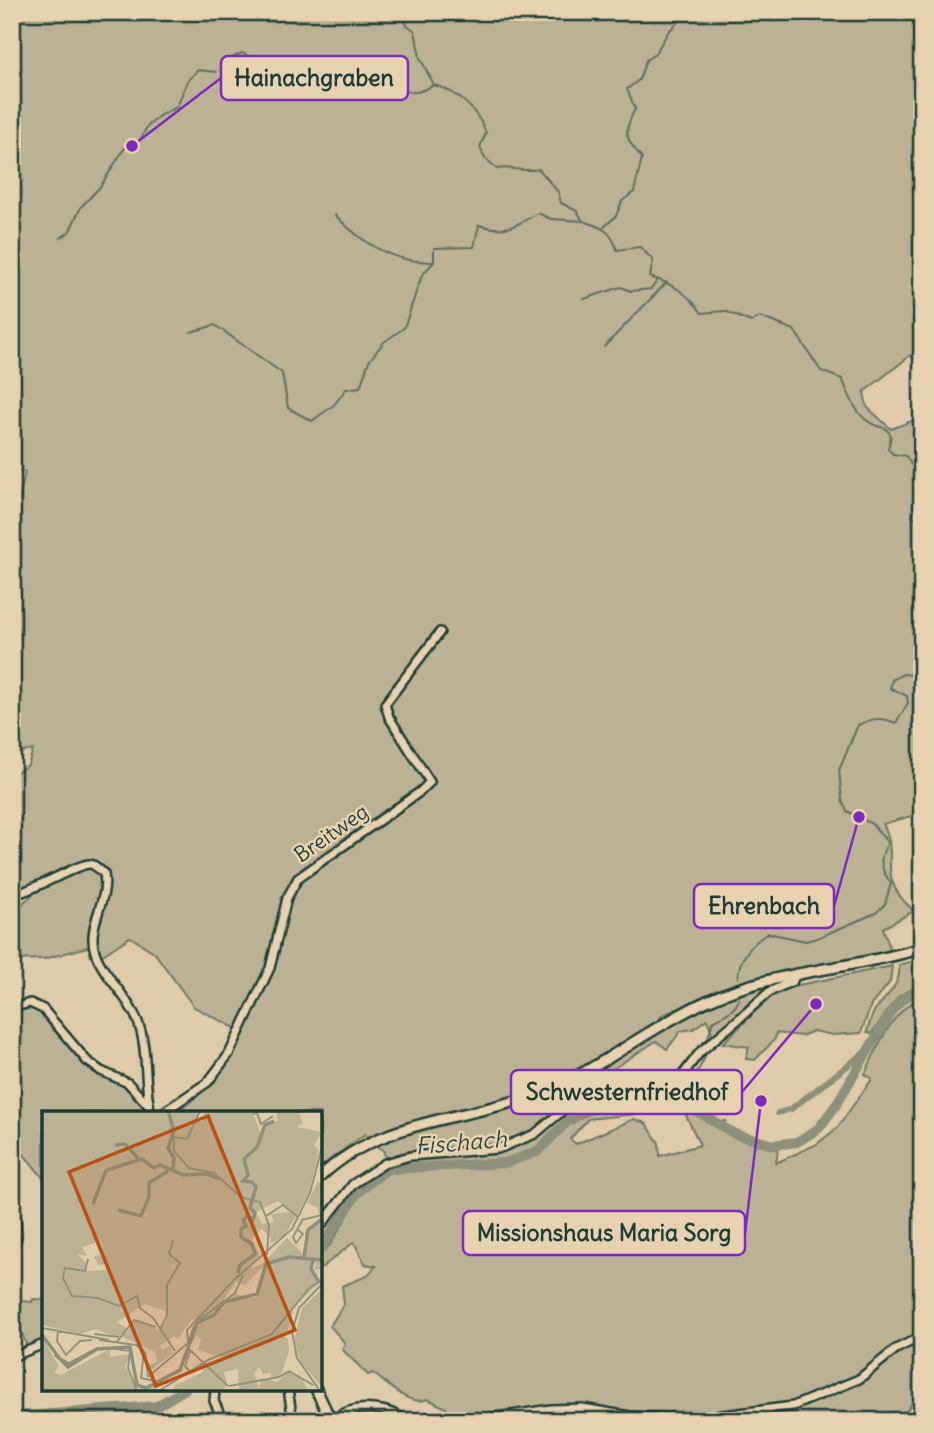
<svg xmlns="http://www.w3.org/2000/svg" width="934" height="1433" viewBox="0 0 934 1433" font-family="Delius,sans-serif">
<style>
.green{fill:#bcb195;stroke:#6e7764;stroke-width:2;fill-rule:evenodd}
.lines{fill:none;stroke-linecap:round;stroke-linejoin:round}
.stream{stroke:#616e5d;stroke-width:2}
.canal{stroke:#8d8f79;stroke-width:6}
.river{stroke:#8d8f79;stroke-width:10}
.minor-casing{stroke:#1f3d34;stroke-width:12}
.major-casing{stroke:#1f3d34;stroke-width:14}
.minor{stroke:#e7d1b0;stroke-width:7}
.major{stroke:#e7d1b0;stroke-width:9}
.labels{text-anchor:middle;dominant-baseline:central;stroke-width:5;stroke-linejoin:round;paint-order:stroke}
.street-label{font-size:21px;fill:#1f3d34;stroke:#e7d1b0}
.water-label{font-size:23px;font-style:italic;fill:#30493e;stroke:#e7d1b0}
.inset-river{fill:none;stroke:#8d8f79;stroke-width:3.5}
.inset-road{fill:none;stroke:#92927b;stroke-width:2}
.view{fill:#b65216;fill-opacity:0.15;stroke:#b65216;stroke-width:3.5}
.inset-edge{fill:none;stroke:#1f3d34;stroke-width:3.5}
.leader{fill:none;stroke:#7b2cbf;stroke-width:2.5}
.callout-dot{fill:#7b2cbf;stroke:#e7d1b0;stroke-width:2.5}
.callout{fill:#e7d1b0;stroke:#7b2cbf;stroke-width:2.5}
.callout-label{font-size:23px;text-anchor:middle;font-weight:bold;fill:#1f3d34}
</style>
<rect width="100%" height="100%" fill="#dfcbab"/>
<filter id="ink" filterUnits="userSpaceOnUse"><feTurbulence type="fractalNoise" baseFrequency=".0143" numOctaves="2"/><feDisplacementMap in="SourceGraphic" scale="14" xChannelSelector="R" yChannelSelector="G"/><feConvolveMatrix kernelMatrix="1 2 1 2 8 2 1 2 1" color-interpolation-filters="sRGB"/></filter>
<g filter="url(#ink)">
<g class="green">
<path d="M 12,12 L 873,12 L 882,19 L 888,12 L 922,12 L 922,369 L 911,355 L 864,392 L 867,407 L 891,429 L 922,417 L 922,813 L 883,824 C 901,857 873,875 914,911 L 883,928 L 890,949 L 884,954 L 746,982 L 662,1015 L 659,1020 L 661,1031 L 720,999 L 767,983 L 768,990 L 779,989 L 892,966 L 890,982 L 871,1005 L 861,1033 L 833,1035 L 813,1031 L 802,1036 L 776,1033 L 775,1039 L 755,1060 L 746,1059 L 749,1047 L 723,1043 L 751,1016 L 744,1010 L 713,1036 L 707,1019 L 693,1029 L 681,1031 L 667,1049 L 656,1041 L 608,1072 L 601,1081 L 590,1082 L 577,1106 L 592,1113 L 632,1110 L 639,1095 L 670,1088 C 707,1128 727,1134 778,1150 L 776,1163 L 817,1144 L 837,1128 L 872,1079 L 865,1074 C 878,1045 892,1011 922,996 L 922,1385 L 902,1419 L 894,1412 L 890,1421 L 450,1421 L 446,1408 L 428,1399 C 408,1407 387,1383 373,1373 L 368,1375 L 342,1349 L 345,1343 L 330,1326 L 344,1304 L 342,1286 L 367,1276 L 376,1266 L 365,1264 L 354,1242 L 320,1269 L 320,1254 L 330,1245 L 362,1191 L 390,1171 L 383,1150 L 374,1145 L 365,1134 L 320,1167 L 320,1113 L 165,1113 L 171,1108 L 178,1111 C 209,1091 226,1065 243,1032 L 194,1007 L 154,952 L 130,937 L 98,958 L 94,941 L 106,882 L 91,864 L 12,894 L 12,775 L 28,765 L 33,750 L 12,754 L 12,533 L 25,472 L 12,471 ZM 673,1110 L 684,1111 L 700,1145 L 660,1156 L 659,1143 L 646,1123 L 634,1119 L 576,1144 L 570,1139 L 588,1119 Z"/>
<path d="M 93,868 L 99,873 L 103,882 L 91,946 L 44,959 L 12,960 C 12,948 10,932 12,921 C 18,897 70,866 93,868 Z"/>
<path d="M 922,959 L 922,983 L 899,996 L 871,1034 L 867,1032 C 869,1025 871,1016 875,1010 C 886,996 902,984 899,965 Z"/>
<polygon points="27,1006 39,1007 89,1065 133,1088 150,1113 44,1113 44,1179 12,1140 12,1011"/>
<polygon points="33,1299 44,1300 44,1340 27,1347 19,1325 12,1327 12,1300 32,1302"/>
<polygon points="365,1410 403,1421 339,1418"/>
</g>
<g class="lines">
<g class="stream">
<polyline points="401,12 407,25 415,31 420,58 434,85"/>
<path d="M 221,70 L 230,59 L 242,53 L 265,63 L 288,56 L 313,61 L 324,58 C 346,76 364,97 395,85 C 410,96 419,93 434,85 C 458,92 477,109 486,133 L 480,147 L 484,157 L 497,169 C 512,166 524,173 539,169 L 558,192 L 561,203 L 577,211 L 583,221 C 602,227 612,231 617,250 L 640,247 L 653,260 L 650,277 C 674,284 688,294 702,313 L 725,311 L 751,322 L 760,317 L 794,330 L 821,371 L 842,379 C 852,401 858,424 885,428 L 891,435 L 888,449 L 893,454 L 906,456 C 920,478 925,492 912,516 L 919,519 L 922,530"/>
<path d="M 335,215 C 362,243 393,263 433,262"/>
<path d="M 604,227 L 616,216 L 622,201 L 634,192 L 642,158 C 625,137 622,134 635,109 L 627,89 L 639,80 L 646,60 L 655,54 L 668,32 L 688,12"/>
<polyline points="61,238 69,232 81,207 100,187 124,149 141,139 147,127 159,116 177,107 187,81 198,70 216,72"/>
<polyline points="584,299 621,287 631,291 651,289 657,281"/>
<path d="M 191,332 L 215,325 L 282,373 L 288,408 L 312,421 L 334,405 L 346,389 L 360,387 L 369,361 L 384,342 L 404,328 L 422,275 L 434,262 L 434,248 L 474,247 L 479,225 C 506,233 516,226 538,213 L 551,219 L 583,221"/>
<polyline points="604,347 667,282"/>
<path d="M 738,978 C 738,959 752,943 768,933 L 806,941 L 817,938 L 876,913 L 885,904 L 891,883 C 880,869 878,858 888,843 L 872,824 L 847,811 L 842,800 L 839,770 L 858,725 C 872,718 881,717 896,723 L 908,703 L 907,696 L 890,688 L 892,680 L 903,674 L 922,676"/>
<path d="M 707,1041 L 713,1021 C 724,1015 739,1009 739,996"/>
<polyline points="672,1106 700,1067 710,1046"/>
<polyline points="714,1122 726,1121"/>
</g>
<g class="canal">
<polyline points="778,1113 791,1109 868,1050"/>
<polyline points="320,1244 328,1243"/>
</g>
<g class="river">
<polyline points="320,1250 357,1193 387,1169 505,1163 537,1152 567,1122 592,1108 672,1106 695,1110 735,1134 773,1145 797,1142 819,1128 836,1105 892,1010 903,999 922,988"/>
<polyline points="12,1417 157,1406 185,1389"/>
</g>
<g class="minor-casing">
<g id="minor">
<path d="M 12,895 C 32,892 79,863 90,864 C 96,865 100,870 104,874 C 109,899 88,924 94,948 C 99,972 128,995 138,1022 C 149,1052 143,1083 151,1113"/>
<polyline points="12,1008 30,1003 43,1009 87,1061 101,1071 128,1083 148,1105"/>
<polyline points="162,1113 208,1082 229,1054 270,968 287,898 298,878 421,791 430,782 389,717 385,704 440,632"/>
<polyline points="320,1227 353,1184 385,1163 410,1156 498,1149 535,1134 573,1102 645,1090 678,1081 700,1052 740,1018 769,992 793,981 796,973"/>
<polyline points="12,1252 17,1237 16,1217"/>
<polyline points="12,1357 44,1344"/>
<polyline points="215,1389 214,1401 223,1421"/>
<polyline points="288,1389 293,1421"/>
<path d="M 332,1421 C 351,1404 386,1405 406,1421"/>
<polyline points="470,1421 551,1409 582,1408 630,1416 691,1419 793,1406 859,1379 896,1349 922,1336"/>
</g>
</g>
<g class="major-casing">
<g id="major">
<path d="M 320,1177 C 380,1119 461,1121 535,1095 C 596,1073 647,1028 707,1001 C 775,970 851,970 922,948"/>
<polyline points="316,1389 331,1421"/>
</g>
</g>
<use href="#minor" class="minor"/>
<use href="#major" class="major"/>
</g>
</g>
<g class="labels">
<g class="street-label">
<text transform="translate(331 833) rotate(-35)">Breitweg</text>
</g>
<g class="water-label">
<text transform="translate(461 1142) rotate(-5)">Fischach</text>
</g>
</g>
<g transform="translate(42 1111)">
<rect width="280" height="280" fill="#dfcbab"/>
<path d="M 0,0 L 158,0 L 155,10 L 160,11 L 163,0 L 210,0 L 218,21 L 223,11 L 236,10 L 234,1 L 264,0 L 257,2 L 261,12 L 255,16 L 280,21 L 272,34 L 277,39 L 266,84 L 243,124 L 228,133 L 229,127 L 220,118 L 213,124 L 209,131 L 218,142 L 209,157 L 220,153 L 245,127 L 263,145 L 263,121 L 278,108 L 275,96 L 265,92 L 276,70 L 280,75 L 280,152 L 275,156 L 280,154 L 280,158 L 272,159 L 275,150 L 267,157 L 278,171 L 252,195 L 245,223 L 238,223 L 246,228 L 247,239 L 239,265 L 229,267 L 229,262 L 221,263 L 217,256 L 212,262 L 217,277 L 220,267 L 235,271 L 246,261 L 258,265 L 267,280 L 197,280 L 196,258 L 182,261 L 185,273 L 180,280 L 132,280 L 132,275 L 161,261 L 163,252 L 180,247 L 156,239 L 159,228 L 155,225 L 147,235 L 156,212 L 150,208 L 136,228 L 132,225 L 118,235 L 121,239 L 128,234 L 130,243 L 106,261 L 107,254 L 115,251 L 113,241 L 79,225 L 81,222 L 75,226 L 54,218 L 37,223 L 0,214 ZM 236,90 L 250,101 L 229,103 L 232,111 L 220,113 L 214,101 ZM 59,130 L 62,142 L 52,146 L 57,154 L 64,153 L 64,159 L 45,160 L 45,152 L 35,143 L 45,145 L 40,136 ZM 225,152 L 213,187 L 193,183 L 180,191 L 194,171 L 203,174 ZM 103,193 L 126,201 L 123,213 L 118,219 L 93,209 L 83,224 L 86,218 L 75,211 ZM 280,178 L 280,276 L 258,250 L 252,230 L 260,197 ZM 0,226 L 17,255 L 12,262 L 19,264 L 68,238 L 68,246 L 88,243 L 83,256 L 96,278 L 116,274 L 113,280 L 0,280 Z" fill="#bcb195" fill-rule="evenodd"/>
<path class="inset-river" d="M 126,0 L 132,20 L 126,37 L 132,47 L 131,59M 73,34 L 83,33 L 96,47M 65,59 L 100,48 L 112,57 L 118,54 L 141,64 L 165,63 L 177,68M 51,93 L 64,59M 76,99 L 99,105 L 107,86 L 107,72 L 126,60M 262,147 L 266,119 L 280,108M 271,148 L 269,158 L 277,171M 196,162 L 198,154 L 213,143 L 210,133 L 199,126 L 199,118 L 204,115 L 201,109 L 206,105 L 211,109 L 213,102 L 208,97 L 214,76 L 210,71 L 201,70 L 206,64 L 202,48 L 215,36 L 223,14 L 232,10M 0,224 L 18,248 L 27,253 L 55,238 L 88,236 L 95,274 L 104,277 L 138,259 L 155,212 L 172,204 L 182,191 L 215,183 L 224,153 L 247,146 L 280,149M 13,243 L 26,256 L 55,238"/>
<path class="inset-road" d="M 158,0 L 145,28 L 132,26 L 132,40 L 147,57 L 172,62 L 199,86 L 218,91 L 227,114 L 225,144M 211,3 L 215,2 L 219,13 L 231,5M 224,105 L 241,94 L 256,106M 259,109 L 280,104M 256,119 L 261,123 L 254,132 L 251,126 L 260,110M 46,148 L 43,160 L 23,157 L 21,167 L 30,185 L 56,187 L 77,195 L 95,185 L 98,197 L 111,207 L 133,240M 157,209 L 193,182 L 201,164M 0,217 L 67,229M 16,219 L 15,230 L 24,244 L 38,230 L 50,229M 118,219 L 125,204 L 125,174 L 138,152 L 127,143 L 131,129M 52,223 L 77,226M 57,229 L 94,234 L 102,240 L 99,267 L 113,270M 74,232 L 92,209 L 114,216M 67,237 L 88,240 L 86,257 L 95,280M 148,240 L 143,255 L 149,262M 103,241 L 106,266M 247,260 L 271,274M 106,266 L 146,232 L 152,215M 186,275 L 147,238 L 145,219 L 193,168 L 250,118 L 268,82 L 280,36M 187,275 L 237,266 L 247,260M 117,280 L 166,249 L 230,223 L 268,176 L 280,170M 278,280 L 255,247 L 250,221 L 257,197 L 280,173"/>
<path class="view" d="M 166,5 L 253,219 L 114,275 L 27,61 Z"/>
<rect width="280" height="280" class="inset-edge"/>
</g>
<path class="leader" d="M132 146L221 78M859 817L834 906M816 1004L742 1092M761 1101L745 1233"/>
<g class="callout-dot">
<circle cx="132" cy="146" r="7"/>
<circle cx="859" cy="817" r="7"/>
<circle cx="816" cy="1004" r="7"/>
<circle cx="761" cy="1101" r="7"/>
</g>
<g class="callout">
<rect x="221" y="56" width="187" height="44" rx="7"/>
<rect x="694" y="884" width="140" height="44" rx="7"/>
<rect x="511" y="1070" width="231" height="44" rx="7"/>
<rect x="463" y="1211" width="282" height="44" rx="7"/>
</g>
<g class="callout-label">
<text x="314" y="86">Hainachgraben</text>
<text x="764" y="914">Ehrenbach</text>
<text x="627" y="1100">Schwesternfriedhof</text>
<text x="604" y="1241">Missionshaus Maria Sorg</text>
</g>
<rect width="934" height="1433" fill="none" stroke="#e7d1b0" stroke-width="42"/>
<rect x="21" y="21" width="892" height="1391" fill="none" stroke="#1f3d34" stroke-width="2.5" filter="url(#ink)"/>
</svg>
